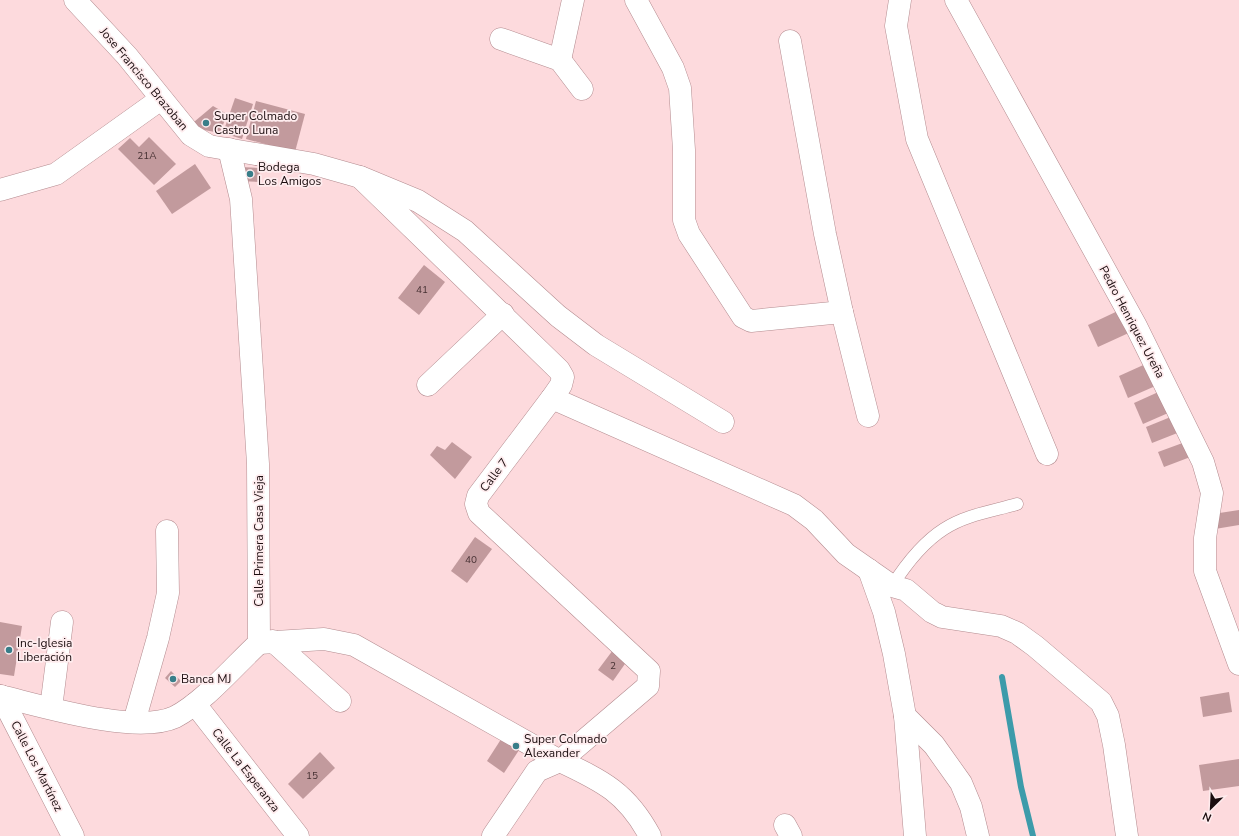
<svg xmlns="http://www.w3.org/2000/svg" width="1239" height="836" viewBox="0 0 1239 836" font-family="'Nunito Sans',sans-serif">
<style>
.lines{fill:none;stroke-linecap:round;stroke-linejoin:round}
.stream{stroke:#3d9baa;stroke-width:6}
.building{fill:#c29a9d}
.service-casing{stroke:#b38b8f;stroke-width:13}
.minor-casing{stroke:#b38b8f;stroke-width:23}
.service{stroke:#fff;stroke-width:12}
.minor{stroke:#fff;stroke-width:22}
.poi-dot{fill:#387e89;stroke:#feecee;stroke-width:1.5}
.labels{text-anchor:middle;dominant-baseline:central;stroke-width:3.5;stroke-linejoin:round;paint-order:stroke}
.number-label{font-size:10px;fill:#453032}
.street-label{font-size:12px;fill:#1b0d0f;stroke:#feecee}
.poi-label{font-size:12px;fill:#1b0d0f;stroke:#feecee;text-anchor:start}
</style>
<rect width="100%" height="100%" fill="#fddadd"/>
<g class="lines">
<polyline class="stream" points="1002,677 1021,787 1033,836"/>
</g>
<g class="building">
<polygon points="235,98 253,104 242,139 223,133"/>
<polygon points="256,101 305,114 295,152 246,139"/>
<polygon points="213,106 227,114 220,133 188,127"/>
<polygon points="149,137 176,164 154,185 118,149 130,138 139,147"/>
<polygon points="195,164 211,188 172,214 156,191"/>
<polygon points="240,167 260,168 259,182 239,181"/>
<polygon points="424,265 445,282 419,315 398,298"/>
<polygon points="1122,309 1133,331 1098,347 1088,325"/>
<polygon points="1150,362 1160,384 1128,398 1119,376"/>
<polygon points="1165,389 1175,410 1143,424 1134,403"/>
<polygon points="1178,414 1185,430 1152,443 1146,427"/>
<polygon points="1188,441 1193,456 1164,467 1158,452"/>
<polygon points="452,442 472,457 455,479 430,455 437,446 445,450"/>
<polygon points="1239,510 1239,525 1215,529 1213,514"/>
<polygon points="475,537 492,549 467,583 451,571"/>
<polygon points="0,622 22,626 14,676 0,674"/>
<polygon points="613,650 627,661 613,681 598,670"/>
<polygon points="171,671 181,681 175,687 165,678"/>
<polygon points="1229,692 1232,712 1203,717 1200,697"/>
<polygon points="505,733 523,744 504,773 487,761"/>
<polygon points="320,752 335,768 303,799 288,784"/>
<polygon points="1239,759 1239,786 1203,791 1199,765"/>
</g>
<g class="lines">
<g class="service-casing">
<path id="service" d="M 892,586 C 906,564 922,543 944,529 C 965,515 993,511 1017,504"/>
</g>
<g class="minor-casing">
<g id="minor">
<polyline points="75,0 127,56 191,135 209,146 314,164 360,177 418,201 465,231 558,316 596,345 723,422"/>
<polyline points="636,0 673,68 680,88 684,150 684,220 689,234 743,317 751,321 842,312"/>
<polyline points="900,0 896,26 917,139 1047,454"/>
<polyline points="956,0 1136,326 1203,462 1212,493 1205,538 1205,571 1239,664"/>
<polyline points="501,39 560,60 582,89"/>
<polyline points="790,41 825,234 842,312 868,416"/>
<polyline points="560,60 573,0"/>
<polyline points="360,177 559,370 563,377 561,385 552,398 478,496 476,504 479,513 649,671 648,686 560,761 537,771 493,836"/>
<polyline points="0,190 56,174 161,99"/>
<polyline points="428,385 503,314"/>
<polyline points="552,398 794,505 814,520 846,554 892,586 906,590 932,612 942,617 1001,626 1017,633 1035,646 1101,702 1108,716 1114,745 1127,836"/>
<polyline points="869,570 884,612 894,654 905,716 934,745 961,783 971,807 978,836"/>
<polyline points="273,641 340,701"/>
<path d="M 259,643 L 324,639 L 354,645 L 560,761 C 603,781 627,793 650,836"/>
<path d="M 0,696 C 42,706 136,735 175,717 C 204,702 235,665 259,643 L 258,464 L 241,199 L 229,149"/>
<polyline points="1,696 73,836"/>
<polyline points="195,704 298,836"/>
<polyline points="51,708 62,622"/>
<polyline points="905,716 915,836"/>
<polyline points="134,722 158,638 168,593 167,531"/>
<polyline points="785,825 791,836"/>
</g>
</g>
<use href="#service" class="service"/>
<use href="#minor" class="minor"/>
</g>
<g class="poi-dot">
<circle cx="206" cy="123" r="4"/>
<circle cx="250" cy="174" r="4"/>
<circle cx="9" cy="650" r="4"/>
<circle cx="173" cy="679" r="4"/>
<circle cx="516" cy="746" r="4"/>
</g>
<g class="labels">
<g class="number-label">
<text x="147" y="156">21A</text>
<text x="422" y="290">41</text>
<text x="471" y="560">40</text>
<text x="613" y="666">2</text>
<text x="312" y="776">15</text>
</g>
<g class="street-label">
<text transform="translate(144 79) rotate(50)">Jose Francisco Brazoban</text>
<text transform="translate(1132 322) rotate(62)">Pedro Henriquez Ureña</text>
<text transform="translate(494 475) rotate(-53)">Calle 7</text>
<text transform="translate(259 541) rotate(-90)">Calle Primera Casa Vieja</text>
<text transform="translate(37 766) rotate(63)">Calle Los Martínez</text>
<text transform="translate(246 770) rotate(52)">Calle La Esperanza</text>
</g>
<g class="poi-label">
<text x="214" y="116">Super Colmado<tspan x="214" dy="14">Castro Luna</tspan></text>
<text x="258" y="167">Bodega<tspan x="258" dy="14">Los Amigos</tspan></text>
<text x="17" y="643">Inc-Iglesia<tspan x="17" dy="14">Liberación</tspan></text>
<text x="181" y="679">Banca MJ</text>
<text x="524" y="739">Super Colmado<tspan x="524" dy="14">Alexander</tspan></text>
</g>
</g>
<g transform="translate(1211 808) rotate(204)" stroke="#feecee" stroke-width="3" paint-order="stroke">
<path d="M0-3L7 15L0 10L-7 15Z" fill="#1b0d0f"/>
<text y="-6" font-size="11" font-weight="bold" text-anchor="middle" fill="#1b0d0f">N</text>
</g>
</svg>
